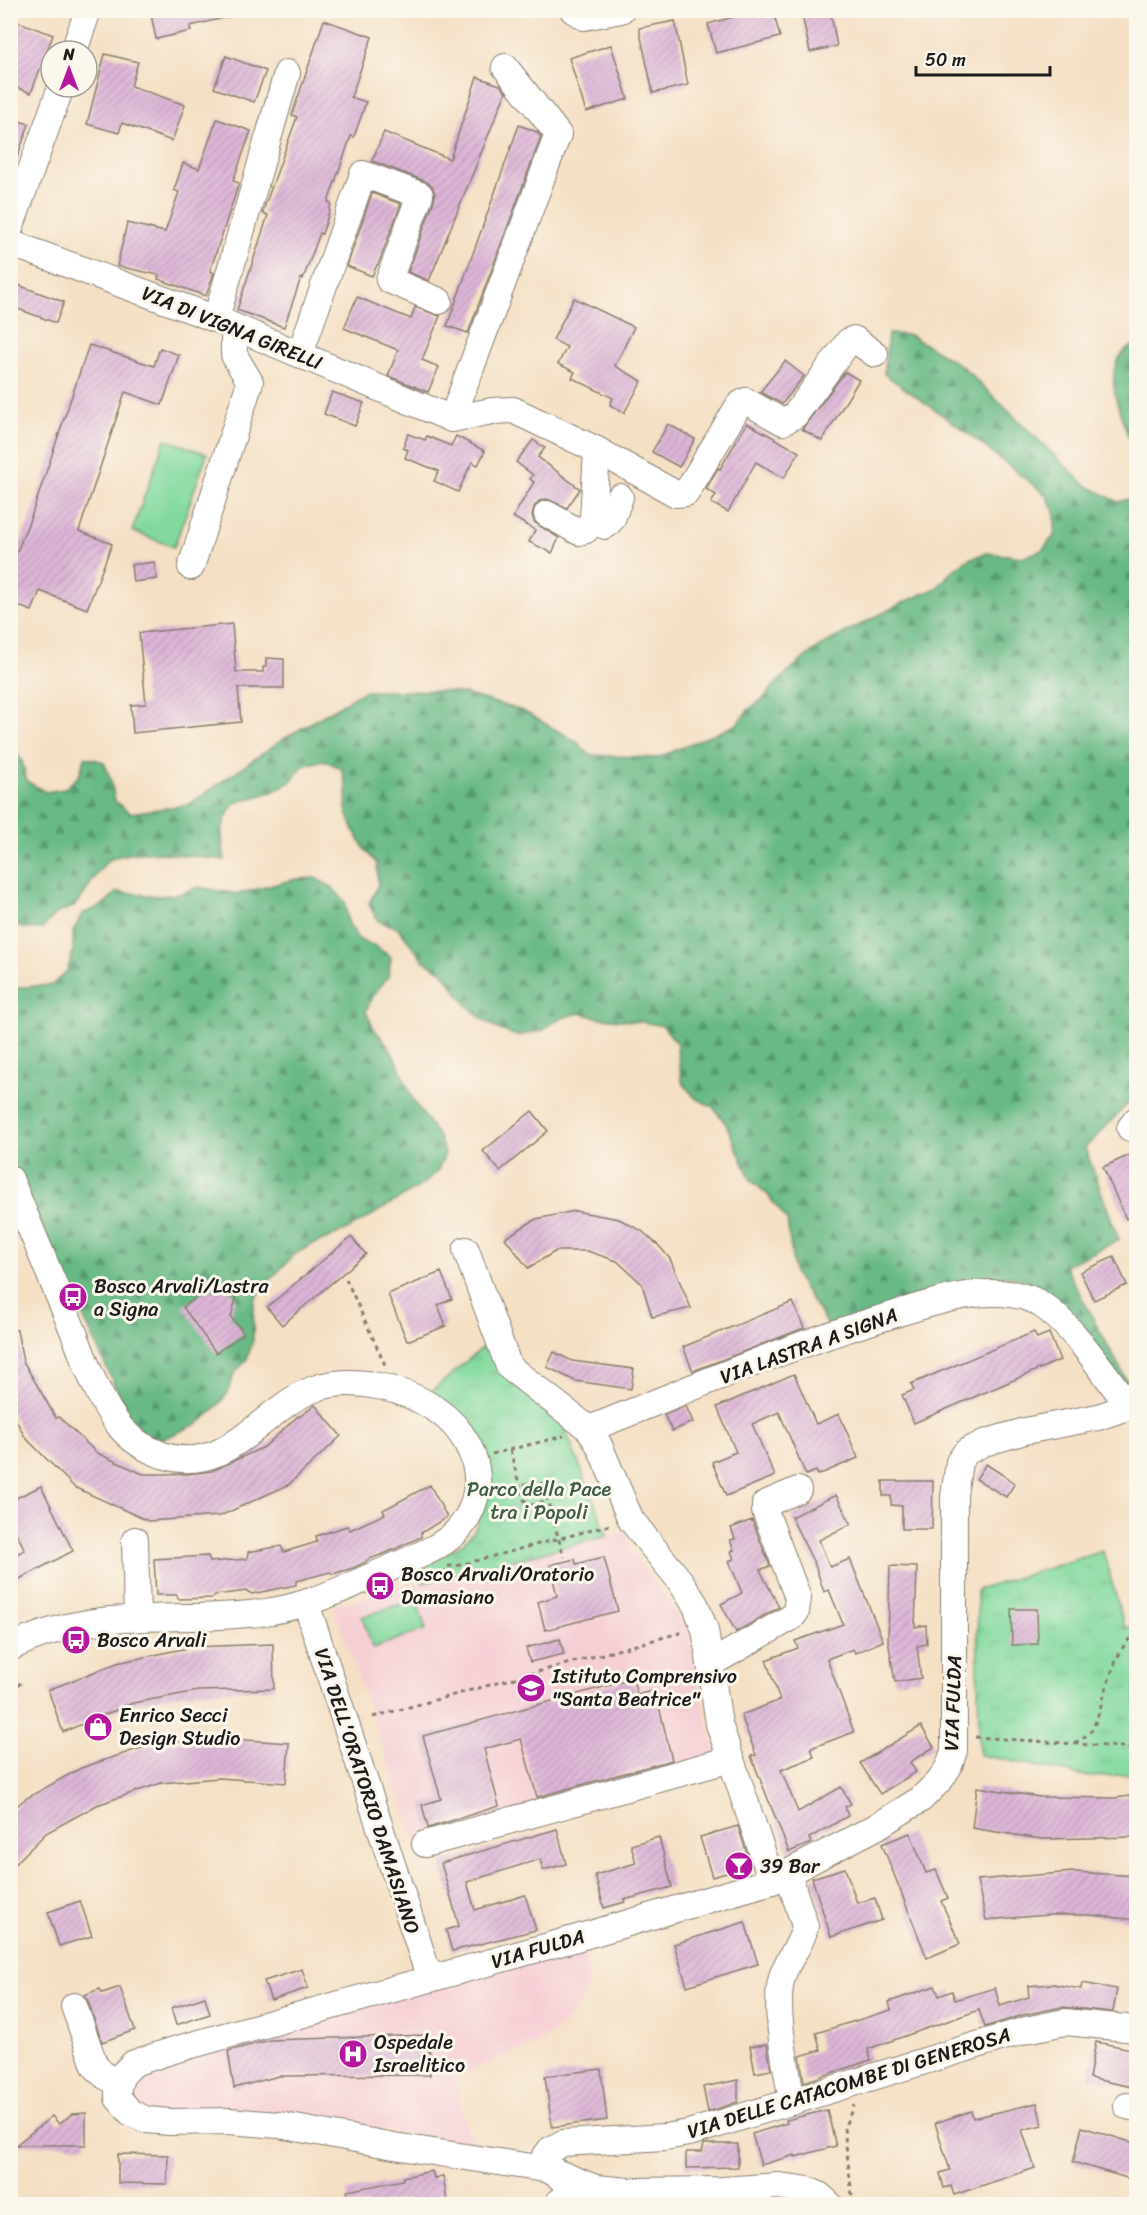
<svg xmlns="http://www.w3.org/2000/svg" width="1147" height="2215" viewBox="0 0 1147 2215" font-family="Sriracha,sans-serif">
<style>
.built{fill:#f6cfd5}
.forest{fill:url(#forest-firs);stroke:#426a50;stroke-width:1.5}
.park{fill:url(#park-tufts);stroke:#4e7a5d;stroke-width:1.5}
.pitch{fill:#81d99e;stroke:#4e7a5d;stroke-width:1.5}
.building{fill:url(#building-hatch)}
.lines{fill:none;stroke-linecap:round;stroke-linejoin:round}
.minor-casing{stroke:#887e70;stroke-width:28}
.path{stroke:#887e70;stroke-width:3;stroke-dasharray:4.5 4.5;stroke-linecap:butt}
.minor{stroke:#fff;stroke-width:26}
.labels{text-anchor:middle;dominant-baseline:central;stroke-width:6;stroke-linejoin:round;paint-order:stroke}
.street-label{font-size:20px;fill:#1c1c1c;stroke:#fbf7ec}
.poi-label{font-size:20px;fill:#1c1c1c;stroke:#fbf7ec;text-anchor:start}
.park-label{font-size:20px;fill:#3f5e4a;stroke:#fbf7ec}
</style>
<defs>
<pattern id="forest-firs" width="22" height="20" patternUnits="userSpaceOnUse" patternTransform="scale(1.5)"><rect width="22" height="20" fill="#68b985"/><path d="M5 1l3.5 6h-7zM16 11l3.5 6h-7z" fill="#55966c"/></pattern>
<pattern id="park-tufts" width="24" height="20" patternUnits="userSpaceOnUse" patternTransform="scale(1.5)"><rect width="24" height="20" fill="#81d99e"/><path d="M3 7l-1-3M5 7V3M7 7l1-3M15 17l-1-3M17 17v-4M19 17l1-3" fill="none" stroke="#6fba88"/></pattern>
<pattern id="building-hatch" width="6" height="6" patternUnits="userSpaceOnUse" patternTransform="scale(1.5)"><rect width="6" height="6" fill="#ddb6d7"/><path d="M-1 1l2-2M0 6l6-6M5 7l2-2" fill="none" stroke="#bd9cb8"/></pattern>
</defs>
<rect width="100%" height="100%" fill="#fbf7ec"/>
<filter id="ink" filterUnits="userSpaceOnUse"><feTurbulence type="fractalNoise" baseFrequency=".0167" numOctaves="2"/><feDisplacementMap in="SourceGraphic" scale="12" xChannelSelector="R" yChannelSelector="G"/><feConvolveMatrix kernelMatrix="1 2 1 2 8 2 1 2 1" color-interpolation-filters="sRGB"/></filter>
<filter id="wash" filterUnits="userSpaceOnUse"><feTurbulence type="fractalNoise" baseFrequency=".008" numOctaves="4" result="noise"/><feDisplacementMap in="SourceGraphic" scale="24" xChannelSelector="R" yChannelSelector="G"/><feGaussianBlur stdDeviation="1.35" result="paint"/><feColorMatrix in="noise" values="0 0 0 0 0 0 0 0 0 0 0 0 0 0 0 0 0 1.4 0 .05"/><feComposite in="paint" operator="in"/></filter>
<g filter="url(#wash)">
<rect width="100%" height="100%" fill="#f4e0c5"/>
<g class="built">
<polygon points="625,1532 631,1550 689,1630 706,1720 720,1763 420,1855 333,1605"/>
<polygon points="585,1947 588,1982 580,2004 566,2022 543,2041 454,2078 472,2144 283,2114 164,2118 131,2104 127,2081 133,2072"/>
</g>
<g class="forest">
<path d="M 888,334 L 910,335 L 962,366 L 1084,484 L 1118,502 L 1136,497 L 1136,1095 L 1085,1148 L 1119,1240 L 1065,1266 L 1132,1390 L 1028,1281 L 1007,1276 L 976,1282 L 829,1327 L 794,1273 L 787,1220 L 767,1194 L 751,1180 L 726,1124 L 713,1107 L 695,1098 L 682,1082 L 676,1042 L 663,1026 L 643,1022 L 600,1018 L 579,1013 L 558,1019 L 542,1031 L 517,1036 L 498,1029 L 481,1018 L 466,1004 L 443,972 L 424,961 L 398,928 L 378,921 L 369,904 L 378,885 L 377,864 L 364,848 L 353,829 L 346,809 L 347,788 L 341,768 L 323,760 L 303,766 L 290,782 L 272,792 L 234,803 C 220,826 220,834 225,860 C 199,857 127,844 107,862 C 93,874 89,892 75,905 C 70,909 64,910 58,913 C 52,916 47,924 42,929 L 22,928 L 11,920 L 10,743 L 22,761 L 27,781 L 45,792 L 64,789 L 79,776 L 85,757 L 104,762 L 111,781 L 115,801 L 130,813 L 188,805 L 282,740 L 364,691 L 444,691 L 465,694 L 523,711 L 576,741 L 590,755 L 657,758 L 736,725 L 748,710 L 764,698 L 777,682 L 808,655 L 824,644 L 900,604 L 937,588 L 951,572 L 969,559 L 986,553 L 1024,557 L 1042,550 L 1055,535 L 1055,514 L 1046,495 L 962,429 L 884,374 Z"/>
<path d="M 1136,344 L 1136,452 L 1132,447 C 1122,415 1094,363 1136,344 Z"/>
<polygon points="315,878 332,887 345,902 348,922 358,939 375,946 391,957 388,977 375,993 366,1011 374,1029 387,1044 398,1063 414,1102 438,1135 445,1154 437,1172 422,1185 349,1229 311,1245 295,1254 266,1284 254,1300 253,1340 247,1359 234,1374 228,1393 214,1410 199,1423 163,1439 144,1434 128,1415 11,1158 10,988 52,985 67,971 73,952 73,932 82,914 101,906 117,892 159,896 179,894 198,887 238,894 296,879"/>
</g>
<g class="park">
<polygon points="490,1341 572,1427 565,1429 608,1536 423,1583 419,1570 462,1544 474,1531 488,1496 430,1393"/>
<polygon points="1103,1551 1125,1628 1136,1625 1136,1774 1090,1777 979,1755 977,1590"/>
</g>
<g class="pitch">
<polygon points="165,439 207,454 174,547 132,531"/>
<polygon points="416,1599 426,1629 373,1648 362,1617"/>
</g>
<g id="blocks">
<g class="building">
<polygon points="150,10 231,10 232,16 190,26 191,31 156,39"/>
<polygon points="759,10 773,10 780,37 716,53 708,24"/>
<polygon points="801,10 830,10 837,46 810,52"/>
<polygon points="324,20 372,37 351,97 366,102 354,137 351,136 328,202 331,203 329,212 322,234 320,233 303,279 301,278 284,327 237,310 268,215 262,213 263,211 297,117 292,115"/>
<polygon points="16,21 53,35 31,93 10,85 10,35"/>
<polygon points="675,21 688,85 653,93 639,28"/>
<polygon points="611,45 628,99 586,112 569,58"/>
<polygon points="105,54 138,62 131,86 185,105 172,141 122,123 119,133 87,124"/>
<polygon points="226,56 266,71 254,102 214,88"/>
<polygon points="477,77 500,85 506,92 429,281 408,272 434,200 435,193 432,186 425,181 372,161 384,132 450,159"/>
<polygon points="10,118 29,124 12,172 10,172"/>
<polygon points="217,119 251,131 233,181 239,183 210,271 214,273 206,296 158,279 159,275 117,266 127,223 165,232 179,192 174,190 183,163 199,169"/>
<polygon points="519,125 537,132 541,137 468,333 447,326"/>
<polygon points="372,193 401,204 378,265 377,265 372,276 347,266"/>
<polygon points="10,282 64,302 56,323 10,306"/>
<polygon points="357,297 411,319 415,307 440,316 422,360 439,367 428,392 388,376 398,350 344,328"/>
<polygon points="574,298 634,327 615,366 642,381 624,413 610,405 613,398 572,378 575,372 558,364 567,347 553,340"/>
<polygon points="89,345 154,366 160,348 179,355 162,405 125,392 79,531 112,544 87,609 40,591 32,611 10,603 10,569 32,514"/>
<polygon points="785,361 804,376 782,404 760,392"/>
<polygon points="845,372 859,380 822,441 802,429"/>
<polygon points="332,392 364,403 355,426 324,414"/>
<polygon points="747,423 799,452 784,478 756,462 728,512 711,503 716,495 706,489 718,468 720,469"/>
<polygon points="668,424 695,439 679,467 652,452"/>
<polygon points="408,434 425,440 427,436 451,446 456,436 485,451 478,465 472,462 458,492 434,481 439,471 405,458 408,450 403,448"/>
<polygon points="533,440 545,448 538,457 580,489 567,508 547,499 539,501 534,507 532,515 534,522 559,538 552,553 529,542 535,530 513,517 534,482 530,479 533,475 516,462"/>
<polygon points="154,562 157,579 133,582 131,565"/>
<polygon points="232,624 236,672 263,672 263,667 266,667 266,658 284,659 284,688 238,688 241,722 133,733 131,705 146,704 139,633"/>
<polygon points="532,1111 548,1131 500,1171 483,1151"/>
<polygon points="1137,1152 1137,1214 1126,1219 1103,1167"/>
<polygon points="575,1211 619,1219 642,1231 660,1247 670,1259 691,1308 652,1317 642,1284 617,1261 587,1251 556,1251 528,1268 505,1238 536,1219"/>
<polygon points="351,1237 366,1254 282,1325 267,1307"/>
<polygon points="1114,1257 1127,1285 1094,1300 1080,1272"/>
<polygon points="441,1272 452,1299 438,1305 446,1326 407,1341 388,1294"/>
<polygon points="225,1284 236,1299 231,1317 244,1333 216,1353 183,1307 211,1287 214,1292"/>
<polygon points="793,1302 804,1328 693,1371 683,1347"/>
<polygon points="10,1330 17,1330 23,1361 56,1418 59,1417 97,1453 143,1474 187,1474 212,1471 264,1447 298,1416 299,1417 315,1405 341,1436 288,1485 220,1516 148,1521 74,1487 25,1437 10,1409"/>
<polygon points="1034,1332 1037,1338 1049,1333 1060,1360 914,1423 902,1395 914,1390 911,1384"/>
<polygon points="554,1352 572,1361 634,1369 631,1389 575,1381 547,1367"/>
<polygon points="794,1374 816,1424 839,1414 858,1458 818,1475 816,1471 806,1475 779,1412 752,1424 775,1476 726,1496 712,1462 736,1452 717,1407"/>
<polygon points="686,1406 693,1422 672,1431 664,1415"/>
<polygon points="986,1464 1015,1483 1006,1497 976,1479"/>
<polygon points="883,1481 933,1481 932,1529 902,1529 902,1506 891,1505 891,1496 883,1496"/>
<polygon points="430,1485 447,1517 421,1533 421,1537 386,1553 367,1560 366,1562 353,1568 333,1574 330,1572 296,1581 296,1585 252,1594 247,1591 215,1595 213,1598 178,1599 177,1595 156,1595 154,1559 208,1556 210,1562 247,1559 248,1552 281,1546 284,1552 317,1542 316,1536 347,1526 350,1530 385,1514 383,1510"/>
<polygon points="41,1486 73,1551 10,1584 10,1557 25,1550 10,1521 10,1501"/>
<polygon points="836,1495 851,1524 819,1540 830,1567 850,1559 883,1641 855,1653 853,1649 827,1659 854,1732 811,1748 814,1757 781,1770 798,1812 841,1787 851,1804 845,1807 848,1816 809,1838 811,1843 789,1852 751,1756 756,1755 741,1715 780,1700 766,1660 798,1648 795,1641 843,1624 829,1590 824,1592 815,1565 791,1517"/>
<polygon points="752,1520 770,1566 760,1570 779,1607 736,1632 721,1604 742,1593 729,1561 734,1559 731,1551 734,1550 730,1540 735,1539 731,1528"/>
<polygon points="604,1557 618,1611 545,1630 538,1602 557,1596 550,1565 575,1559 576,1564"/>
<polygon points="890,1566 917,1567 915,1627 926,1625 927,1644 917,1646 921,1678 895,1682 888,1640"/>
<polygon points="1011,1609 1037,1609 1038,1644 1012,1645"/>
<polygon points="560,1639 564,1654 530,1662 526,1648"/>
<polygon points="273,1644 274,1689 198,1691 133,1703 63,1732 48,1690 117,1663 192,1647"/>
<polygon points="633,1679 637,1695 655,1690 672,1760 537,1797 521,1739 484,1749 499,1806 428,1828 422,1805 441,1799 423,1736"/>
<polygon points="921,1726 934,1747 910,1762 916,1772 880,1794 860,1763"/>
<polygon points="217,1738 289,1743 286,1783 219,1778 161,1783 97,1805 46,1833 10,1869 10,1812 25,1799 81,1768 150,1745"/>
<polygon points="977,1787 1040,1797 1115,1798 1137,1795 1137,1837 1041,1839 972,1828"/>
<polygon points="738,1826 751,1866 712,1877 700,1837"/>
<polygon points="557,1829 566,1864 543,1870 540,1859 467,1882 475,1910 525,1895 536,1930 452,1951 446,1930 459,1926 441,1863"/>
<polygon points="910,1833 926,1873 936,1870 948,1898 941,1901 960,1944 927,1958 882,1844"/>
<polygon points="659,1837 672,1887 624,1900 625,1902 604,1908 595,1875 636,1863 631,1845"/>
<polygon points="845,1868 857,1903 875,1898 882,1920 831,1937 812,1878"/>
<polygon points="1074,1872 1137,1876 1137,1920 1090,1915 1048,1915 986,1920 977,1880"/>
<polygon points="80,1901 92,1936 59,1946 48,1912"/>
<polygon points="745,1922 758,1964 687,1986 674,1944"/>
<polygon points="302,1969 308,1988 271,2000 264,1981"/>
<polygon points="1082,1983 1117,1989 1113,2012 1062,2007 1023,2015 985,2027 979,2010 868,2049 871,2060 804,2082 800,2056 821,2050 816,2033 891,2010 889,2002 935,1986 939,1996 952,1991 955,2000 995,1988 1000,2006 1029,1997 1028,1986 1053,1984 1081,1989"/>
<polygon points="120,1987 135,2030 102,2042 88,2001 84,1995 100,1989 102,1993"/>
<polygon points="205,1997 210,2014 176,2025 171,2008"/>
<polygon points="429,2035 430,2075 279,2076 234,2088 228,2051 270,2040"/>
<polygon points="1096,2042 1137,2050 1137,2088 1089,2078"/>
<polygon points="767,2044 771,2070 755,2073 750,2046"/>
<polygon points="601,2069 607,2120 552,2127 545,2076"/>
<polygon points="738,2080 738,2102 708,2112 703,2087"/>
<polygon points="1037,2103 1042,2125 1022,2130 1035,2168 954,2195 951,2186 944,2188 940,2173 950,2170 935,2123 971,2111 973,2118"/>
<polygon points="827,2110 836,2146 795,2157 795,2155 761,2165 752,2134 787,2123 786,2120"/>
<polygon points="86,2113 86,2145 16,2145 52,2116 59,2124 72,2114"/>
<polygon points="1082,2127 1137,2144 1137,2181 1073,2162"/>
<polygon points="704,2144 738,2144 738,2167 686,2168 686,2152 702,2152"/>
<polygon points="118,2154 168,2155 167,2184 118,2183"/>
<polygon points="432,2171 434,2178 443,2176 447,2202 430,2205 408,2205 407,2199 377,2205 349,2205 347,2191 403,2180 403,2177"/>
</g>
</g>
</g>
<g filter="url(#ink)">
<use href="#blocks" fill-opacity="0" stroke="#887e70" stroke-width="1.5"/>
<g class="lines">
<g class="minor-casing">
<g id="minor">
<polyline points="573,10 584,17 621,10"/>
<polyline points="74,51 88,10"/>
<polyline points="10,228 61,87"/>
<polyline points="10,243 216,319 452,419"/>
<polyline points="216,319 287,73"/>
<polyline points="300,354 363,174 420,195 389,280 439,301"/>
<polyline points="452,419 492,411 513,410 597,450 676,494 686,493 739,405 746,401 783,422 795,415 849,341 854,339 875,354"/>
<polyline points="452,419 558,134 505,67"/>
<polyline points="547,514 579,532 586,530 593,519 597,450"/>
<polyline points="593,519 605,526 612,519 620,497"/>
<polyline points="191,567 250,382 234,355 234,327"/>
<polyline points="1130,1128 1136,1120"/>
<path d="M 10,1179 C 31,1229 51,1278 72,1328 C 85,1361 98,1400 121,1428 C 132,1441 146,1449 162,1455 C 228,1477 259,1410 314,1389 C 352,1375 406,1388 438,1411 C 461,1427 479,1456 477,1485 C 476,1503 467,1522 454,1534 C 437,1550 409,1559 388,1569 C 349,1586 309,1606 266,1612 C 177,1625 95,1604 10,1648"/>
<polyline points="466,1250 509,1367 589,1429 599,1445 631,1520 681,1582 696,1606 705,1630 719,1724 772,1881"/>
<path d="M 589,1429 C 686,1391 782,1348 882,1318 C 912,1309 943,1298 974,1294 C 993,1292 1015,1292 1033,1300 C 1066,1315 1107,1377 1129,1407"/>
<polyline points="135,1540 137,1618"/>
<polyline points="306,1603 430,1979"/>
<polyline points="710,1664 792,1617 796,1612 798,1598 765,1511 765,1504 798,1490"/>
<polyline points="425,1844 731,1759"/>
<path d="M 788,1874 L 805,1926 C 802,1945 787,1959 782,1977 C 773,2007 787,2069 792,2102"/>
<polyline points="74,2006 95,2066 105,2076 119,2083"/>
<polyline points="1127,2106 1136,2108"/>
<polyline points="595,2188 551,2170 394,2146 279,2125 229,2121 169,2122 147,2120 131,2113 118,2098 118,2087 122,2075 134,2063 174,2050 570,1940 772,1881 876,1827 921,1799 941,1779 949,1766 954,1751 954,1496 959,1462 966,1452 984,1443 1025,1431 1098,1417 1136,1404"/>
<polyline points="580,2195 595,2188 629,2191 723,2190 778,2186 808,2190 819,2195 829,2204"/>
<polyline points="559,2202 568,2195 568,2183 547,2168 544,2158 550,2150 563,2143 665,2137 689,2133 1026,2030 1065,2022 1136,2029"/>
</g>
</g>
<g class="path">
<polyline points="346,1279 386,1367"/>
<polyline points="510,1450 521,1491"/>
<polyline points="492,1454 564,1436"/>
<circle cx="534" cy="1493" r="12"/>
<polyline points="546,1496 564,1557"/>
<polyline points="448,1566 456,1566 610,1525"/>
<polyline points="10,1690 21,1683"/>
<polyline points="373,1717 683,1632"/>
<polyline points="975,1737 1136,1748"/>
<path d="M 1075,1743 C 1081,1739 1090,1734 1093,1728 C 1104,1705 1113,1646 1136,1634"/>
<polyline points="853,2204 844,2128 854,2105"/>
</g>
<use href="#minor" class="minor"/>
</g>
</g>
<defs>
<g id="bus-disc" transform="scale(1.5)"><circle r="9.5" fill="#b5179e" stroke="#fbf7ec"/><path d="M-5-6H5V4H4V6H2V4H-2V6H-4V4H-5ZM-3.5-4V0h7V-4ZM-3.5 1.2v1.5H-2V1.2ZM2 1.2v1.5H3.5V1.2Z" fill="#fff"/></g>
<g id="school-disc" transform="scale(1.5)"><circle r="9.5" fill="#b5179e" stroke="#fbf7ec"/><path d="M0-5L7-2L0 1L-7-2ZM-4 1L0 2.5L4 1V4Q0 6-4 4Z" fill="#fff"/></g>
<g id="shop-disc" transform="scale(1.5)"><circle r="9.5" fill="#b5179e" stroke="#fbf7ec"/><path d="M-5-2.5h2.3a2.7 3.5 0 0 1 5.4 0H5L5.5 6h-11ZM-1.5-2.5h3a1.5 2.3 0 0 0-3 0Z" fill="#fff"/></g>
<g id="bar-disc" transform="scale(1.5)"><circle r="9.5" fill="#b5179e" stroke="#fbf7ec"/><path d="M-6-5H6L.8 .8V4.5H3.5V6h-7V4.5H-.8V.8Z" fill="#fff"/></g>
<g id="hospital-disc" transform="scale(1.5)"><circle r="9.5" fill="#b5179e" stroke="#fbf7ec"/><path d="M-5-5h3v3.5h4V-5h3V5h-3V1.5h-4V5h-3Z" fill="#fff"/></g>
</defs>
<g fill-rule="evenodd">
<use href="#bus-disc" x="73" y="1297"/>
<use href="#bus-disc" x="380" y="1586"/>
<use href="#bus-disc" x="76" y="1640"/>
<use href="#school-disc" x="531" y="1688"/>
<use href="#shop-disc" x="98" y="1727"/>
<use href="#bar-disc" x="739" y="1866"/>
<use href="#hospital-disc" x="353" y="2054"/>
</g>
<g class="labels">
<g class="street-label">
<text transform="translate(232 328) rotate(22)">VIA DI VIGNA GIRELLI</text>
<text transform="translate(809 1346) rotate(-20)">VIA LASTRA A SIGNA</text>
<text transform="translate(953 1703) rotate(-88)">VIA FULDA</text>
<text transform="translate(367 1791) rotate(72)">VIA DELL'ORATORIO DAMASIANO</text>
<text transform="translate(538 1949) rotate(-16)">VIA FULDA</text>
<text transform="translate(849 2083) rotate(-17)">VIA DELLE CATACOMBE DI GENEROSA</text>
</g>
<g class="poi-label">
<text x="94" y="1286">Bosco Arvali/Lastra<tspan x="94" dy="23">a Signa</tspan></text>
<text x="401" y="1574">Bosco Arvali/Oratorio<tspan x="401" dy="23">Damasiano</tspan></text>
<text x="97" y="1640">Bosco Arvali</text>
<text x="552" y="1676">Istituto Comprensivo<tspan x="552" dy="23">"Santa Beatrice"</tspan></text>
<text x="119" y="1715">Enrico Secci<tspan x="119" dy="23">Design Studio</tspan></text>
<text x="760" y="1866">39 Bar</text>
<text x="374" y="2042">Ospedale<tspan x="374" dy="23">Israelitico</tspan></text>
</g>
<g class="park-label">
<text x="539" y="1489">Parco della Pace<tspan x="539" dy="23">tra i Popoli</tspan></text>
</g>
</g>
<rect width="1147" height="2215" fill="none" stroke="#fbf7ec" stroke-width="36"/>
<g transform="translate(69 69)"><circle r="28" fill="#fbf7ec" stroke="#a29f99" stroke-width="1.5"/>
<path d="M0-4.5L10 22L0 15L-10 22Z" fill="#b5179e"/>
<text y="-9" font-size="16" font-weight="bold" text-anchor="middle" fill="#1c1c1c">N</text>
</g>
<path d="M916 66v9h134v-9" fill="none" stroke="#1c1c1c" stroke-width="3"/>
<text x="925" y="66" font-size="18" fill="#1c1c1c" stroke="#fbf7ec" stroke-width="4.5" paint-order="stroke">50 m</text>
</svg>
